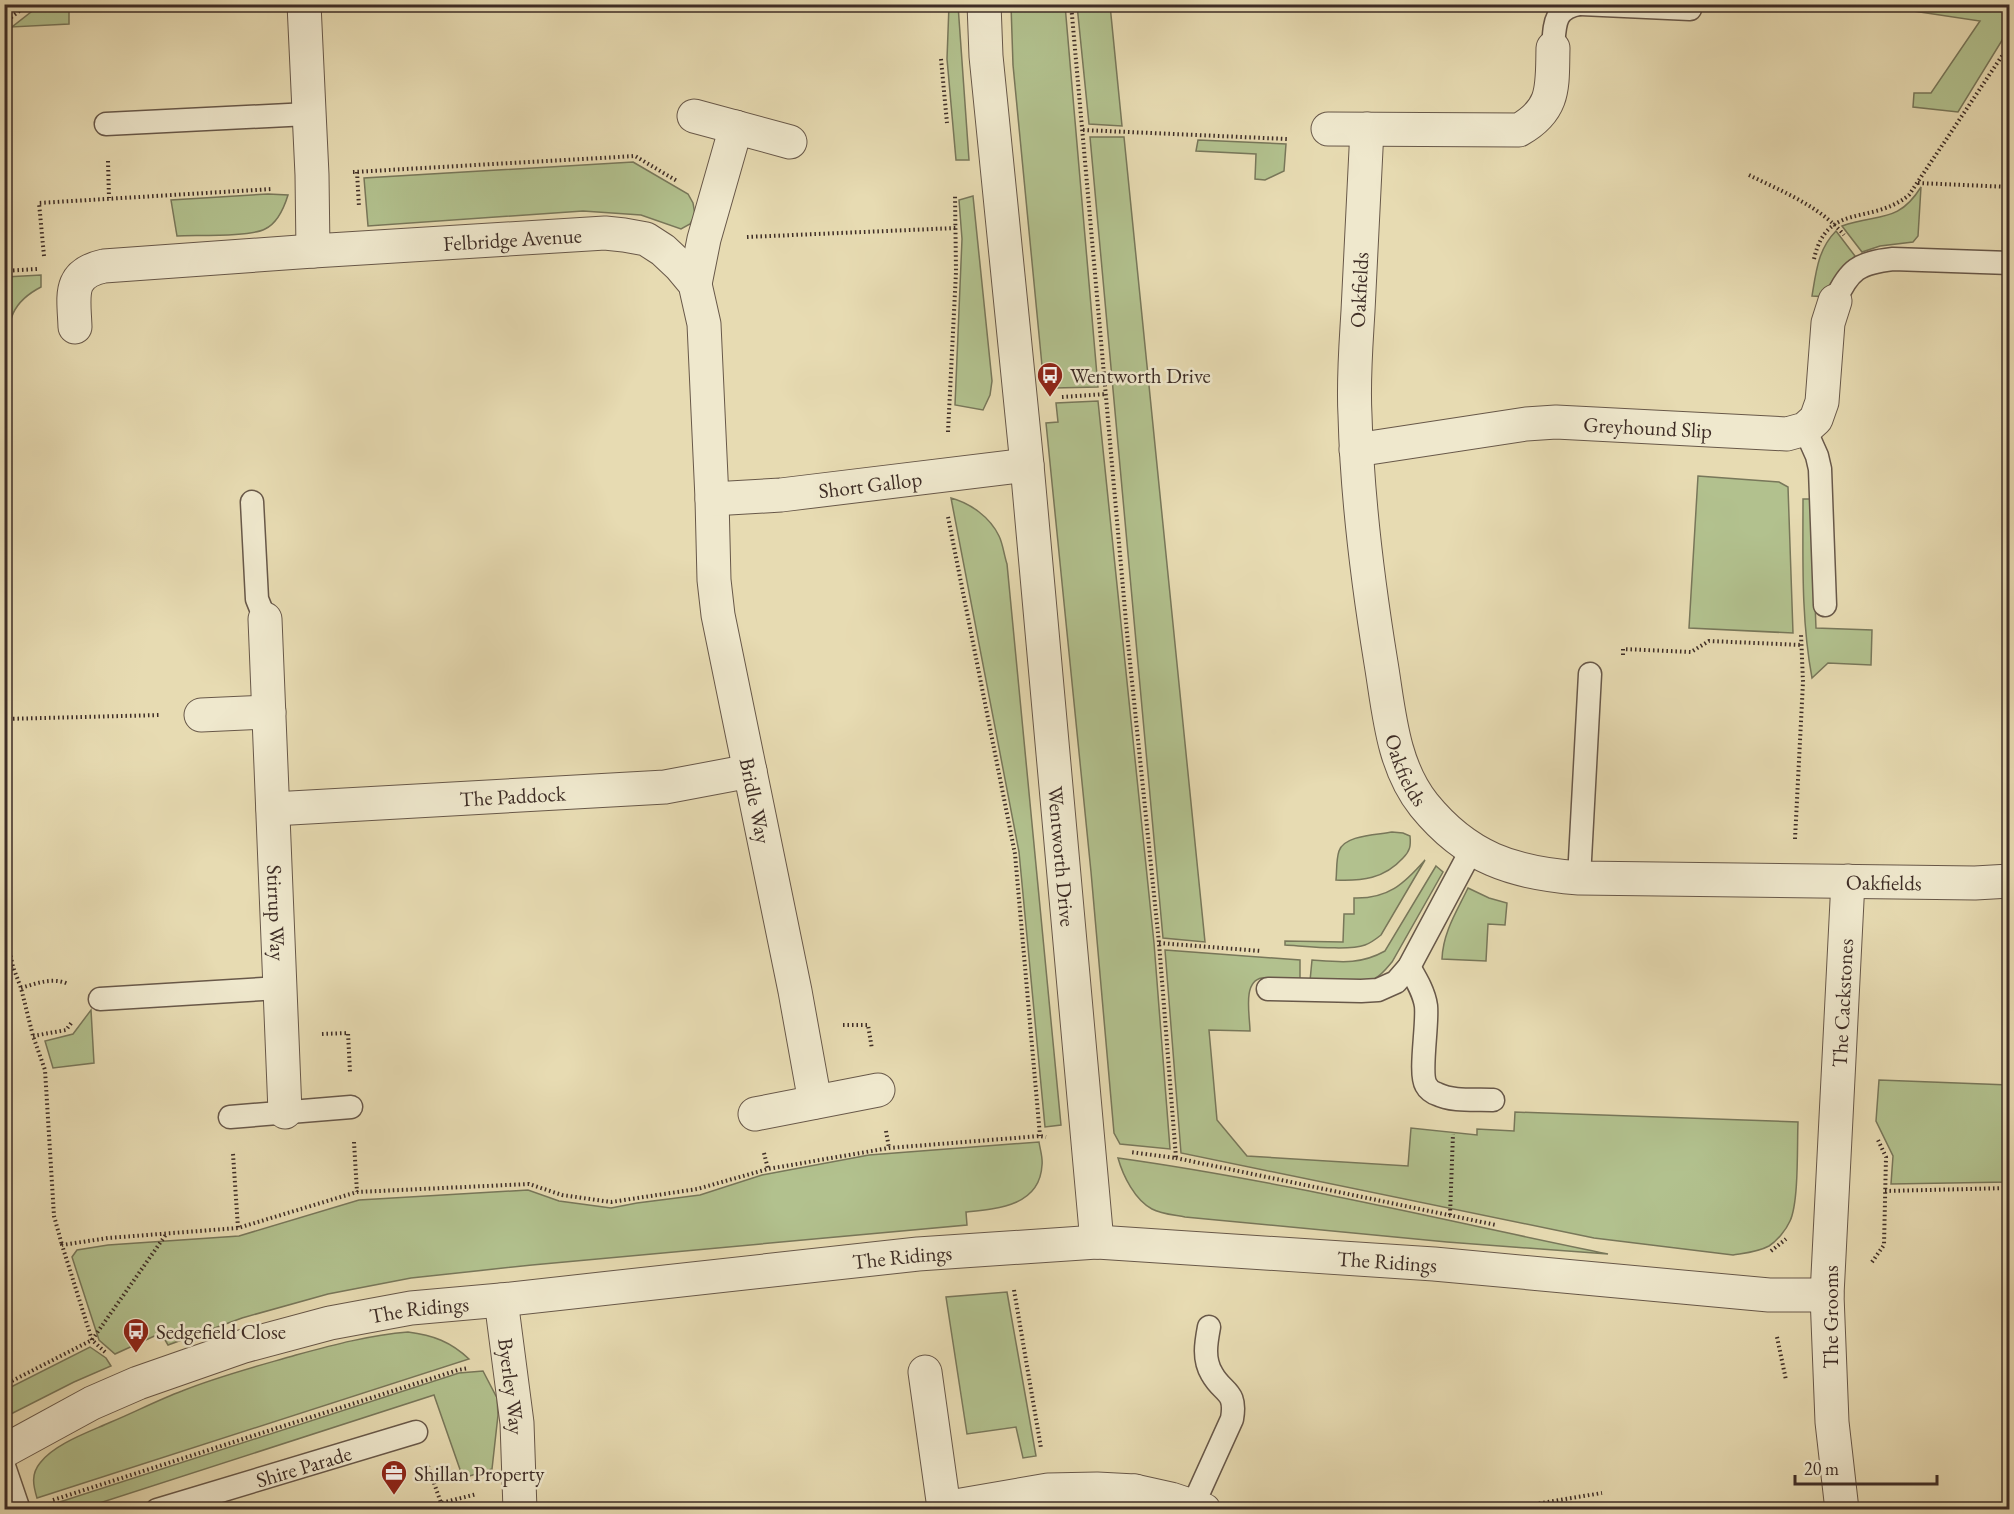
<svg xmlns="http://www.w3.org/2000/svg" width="2014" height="1514" viewBox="0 0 2014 1514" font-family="'EB Garamond',serif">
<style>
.green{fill:#b2c18e;stroke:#78775a;stroke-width:1.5}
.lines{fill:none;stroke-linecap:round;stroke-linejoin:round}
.lane-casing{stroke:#685849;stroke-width:25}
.street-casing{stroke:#685849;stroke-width:35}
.path{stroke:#3e2d26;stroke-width:4;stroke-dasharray:1.5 3;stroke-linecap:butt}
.lane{stroke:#efe8cd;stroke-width:22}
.street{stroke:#efe8cd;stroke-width:33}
.labels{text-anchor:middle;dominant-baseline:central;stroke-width:5;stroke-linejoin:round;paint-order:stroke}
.street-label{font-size:21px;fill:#3e2d26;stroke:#efe8cd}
.poi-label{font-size:21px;fill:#3e2d26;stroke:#efe8cd;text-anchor:start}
</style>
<rect width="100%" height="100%" fill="#e7dbb2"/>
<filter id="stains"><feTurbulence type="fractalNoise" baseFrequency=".00333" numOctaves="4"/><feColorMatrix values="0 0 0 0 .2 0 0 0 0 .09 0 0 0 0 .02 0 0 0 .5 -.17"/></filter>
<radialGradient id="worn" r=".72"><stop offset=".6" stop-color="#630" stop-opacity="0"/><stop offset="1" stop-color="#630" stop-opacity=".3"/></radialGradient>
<g class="green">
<polygon points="40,5 69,5 69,24 12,27"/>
<polygon points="949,5 958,5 969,160 956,160 947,59"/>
<polygon points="1011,5 1065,5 1098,387 1054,388 1053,375 1043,376 1013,65"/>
<polygon points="1077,5 1110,5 1122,126 1089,124"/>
<polygon points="1873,5 2009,5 2009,29 1958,112 1913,107 1914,93 1931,93 1980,21"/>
<polygon points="1090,137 1124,137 1205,942 1163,938"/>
<polygon points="1198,140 1286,144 1284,171 1265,180 1255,179 1256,154 1196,151"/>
<polygon points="633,162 688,194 693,203 695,215 690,224 681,229 641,215 583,211 368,226 364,178"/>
<path d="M 1921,187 L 1918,236 L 1913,242 L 1880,246 L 1862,252 L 1842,226 C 1878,213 1898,224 1921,187 Z"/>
<path d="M 268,194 L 288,195 C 284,208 278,223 265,229 C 250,237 197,235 177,236 L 171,200 Z"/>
<polygon points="973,196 992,381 990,395 983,410 955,405 962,239 959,200"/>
<path d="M 1836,231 L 1855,256 L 1840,273 L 1829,297 L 1812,296 C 1816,272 1818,249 1836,231 Z"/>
<path d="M 41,275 L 41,287 C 12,302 7,320 8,352 L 5,352 L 5,277 Z"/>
<polygon points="1098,401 1154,943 1170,1149 1120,1144 1114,1133 1091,872 1046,423 1058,422 1056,403"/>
<polygon points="1698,476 1779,482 1788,487 1793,633 1689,628"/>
<path d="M 951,498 C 970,503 990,517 999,536 C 1003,544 1004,555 1007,564 L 1061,1125 L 1045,1127 L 1019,852 Z"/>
<path d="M 1803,499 L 1811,499 L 1816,628 L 1872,630 L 1871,665 L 1828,663 L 1812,678 C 1801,619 1803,559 1803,499 Z"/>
<path d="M 1392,832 L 1403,833 L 1410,836 C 1411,846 1410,851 1403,858 C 1384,879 1362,881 1336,880 C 1337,871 1336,860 1339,851 C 1344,835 1377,835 1392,832 Z"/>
<path d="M 1425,860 L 1381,935 C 1376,939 1371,943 1365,945 C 1349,951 1304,946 1285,945 L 1285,941 L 1343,942 L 1344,914 L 1354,914 L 1354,898 C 1388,899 1404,884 1425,860 Z"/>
<path d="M 1436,866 L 1443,872 L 1392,962 C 1387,968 1381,976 1374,979 C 1362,984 1325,981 1310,981 L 1312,960 C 1340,962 1360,965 1385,951 Z"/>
<path d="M 1468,888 L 1489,898 L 1507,903 L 1505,925 L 1488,924 L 1486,961 L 1442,959 C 1443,932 1457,911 1468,888 Z"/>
<path d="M 1165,950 L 1300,960 L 1300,979 L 1262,978 C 1242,981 1250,1016 1250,1031 L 1209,1030 L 1217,1120 L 1247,1156 L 1408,1166 L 1411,1128 L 1477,1135 L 1477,1129 L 1514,1131 L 1515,1112 L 1798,1122 C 1797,1145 1799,1202 1790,1221 C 1786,1230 1777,1241 1769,1246 C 1758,1252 1745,1253 1733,1255 L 1594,1238 L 1181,1153 Z"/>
<polygon points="91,1010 94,1063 53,1068 45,1041 73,1034"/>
<polygon points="1879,1080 2009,1085 2009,1182 1891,1184 1893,1156 1876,1121"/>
<path d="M 1039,1142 C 1040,1149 1043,1158 1042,1165 C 1040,1206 997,1209 966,1212 L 967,1225 L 532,1265 L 411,1278 L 328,1294 L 242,1318 L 168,1345 L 161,1333 L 115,1354 L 99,1340 L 72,1257 L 77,1250 L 108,1245 L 239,1236 L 359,1200 L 528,1190 L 559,1201 L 611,1208 L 637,1203 L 700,1195 L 762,1175 L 869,1155 Z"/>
<path d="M 1118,1158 C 1283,1181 1445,1221 1608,1254 L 1447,1242 L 1185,1217 C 1175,1215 1161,1214 1152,1209 C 1135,1200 1123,1176 1118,1158 Z"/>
<polygon points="1007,1292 1036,1456 1023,1458 1016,1427 967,1434 946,1297"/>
<path d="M 408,1332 C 433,1335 451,1342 469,1359 L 37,1498 C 33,1485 31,1474 40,1463 C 54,1444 89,1432 111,1422 C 135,1412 158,1400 182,1391 C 219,1376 258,1366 296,1355 C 333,1345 370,1335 408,1332 Z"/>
<polygon points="90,1347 106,1358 111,1366 74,1382 5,1417 5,1390"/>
<polygon points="483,1371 497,1398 498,1415 492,1469 463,1478 434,1395 81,1509 41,1508 459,1373"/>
</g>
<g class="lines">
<g class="lane-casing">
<g id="lane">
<polyline points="1581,4 1690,9"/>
<path d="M 1553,48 C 1555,25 1553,9 1579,4"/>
<polyline points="106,124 308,114"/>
<path d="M 1835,301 C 1849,269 1859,263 1893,259 L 2010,263"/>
<polyline points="1805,429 1817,456 1820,469 1825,605"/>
<polyline points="252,502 257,599 265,619"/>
<polyline points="1579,878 1590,674"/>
<path d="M 1409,967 C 1416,979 1424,992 1426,1006 C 1428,1025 1419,1073 1426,1085 C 1428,1089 1433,1093 1437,1094 C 1453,1102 1476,1099 1493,1100"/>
<polyline points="1268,989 1361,991 1378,990 1396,982 1409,967 1472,849"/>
<polyline points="100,999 280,988"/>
<polyline points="230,1117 351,1107"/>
<polyline points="4,1466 19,1510"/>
<path d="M 1193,1505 L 1232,1419 C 1237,1390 1223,1394 1212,1374 C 1203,1359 1206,1343 1209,1327"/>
<path id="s1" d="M 157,1510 L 416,1432"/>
</g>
</g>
<g class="street-casing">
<g id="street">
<path id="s2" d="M 304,4 L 312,175 L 313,251 L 605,233 L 624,235 L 646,239 L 663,250 L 680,266 L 695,284 L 704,324 L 712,499 L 714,580 L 718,615 L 795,991 L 815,1102"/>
<path id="s3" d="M 984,4 L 986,56 L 1027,465 L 1097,1242"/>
<polyline points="694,116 790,142"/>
<path d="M 1328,129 L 1519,130 C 1556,109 1552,86 1553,48"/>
<path id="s4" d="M 1367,129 C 1364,190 1361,250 1358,311 C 1356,345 1353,380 1355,415 C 1357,496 1368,583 1381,663 C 1389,711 1392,765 1424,805 C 1467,858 1513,873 1579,878 L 1975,883 L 2010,881"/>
<polyline points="695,284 704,239 736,127"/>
<path d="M 75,327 C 74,296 67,274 104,266 L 313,251"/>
<path id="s5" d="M 1356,450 L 1526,424 L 1556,422 L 1787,434 L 1805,429 L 1816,419 L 1822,402 L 1828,323 L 1835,301"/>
<path id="s6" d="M 712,499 L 781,495 L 1027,465"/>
<path id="s7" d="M 265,619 L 285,1112"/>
<polyline points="201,715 269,712"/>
<path id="s8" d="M 273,809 L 665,787 L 750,771"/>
<polyline points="755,1114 878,1090"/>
<path id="s9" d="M 501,1300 L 517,1423 L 520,1510"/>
<polyline points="925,1372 944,1508"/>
<path id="s10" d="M 4,1451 L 92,1403 L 138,1383 L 244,1346 L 330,1323 L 411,1308 L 501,1300 L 918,1254 L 1097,1242 L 1434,1264 L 1769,1295 L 1827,1295"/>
<polyline points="944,1510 944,1508 1048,1490 1097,1489 1135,1491"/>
<polyline points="1137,1510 1135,1491 1171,1499 1204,1510"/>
<path id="s11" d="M 1842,1510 L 1832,1422 L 1827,1295 L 1848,881"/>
</g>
</g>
<g class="path">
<polyline points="1071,4 1127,633 1159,943 1176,1158 1130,1152"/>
<polyline points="4,23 28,4"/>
<polyline points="941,59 947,123"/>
<polyline points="1083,130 1287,139"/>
<polyline points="108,161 109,198"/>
<polyline points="353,172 635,156 677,181"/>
<polyline points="357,172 359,207"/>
<path d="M 1749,175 C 1781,191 1820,206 1844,235"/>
<polyline points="1918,183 2010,187"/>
<polyline points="747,237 956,228"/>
<polyline points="44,256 39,203 272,189"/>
<path d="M 1814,259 C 1827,201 1871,226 1909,195 L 2010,44"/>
<polyline points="4,271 37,269"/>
<polyline points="1062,397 1106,394"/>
<polyline points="948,432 956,272 955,194"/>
<polyline points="948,517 1015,854 1040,1136"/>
<polyline points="1623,655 1623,649 1691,652 1709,641 1802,645"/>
<polyline points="4,719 161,715"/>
<polyline points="1795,839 1803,682 1801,634"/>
<polyline points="4,925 13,967 21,988 33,1036 45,1070 54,1216 62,1245"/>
<polyline points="1159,943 1261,951"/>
<polyline points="4,970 13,967"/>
<path d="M 21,988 C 37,983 53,977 68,984"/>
<polyline points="843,1025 868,1025 872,1049"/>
<polyline points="322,1034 348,1033 350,1072"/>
<polyline points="33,1036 66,1030 72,1022"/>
<polyline points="886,1131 889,1148"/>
<polyline points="354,1142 357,1192"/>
<polyline points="764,1153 768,1169"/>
<polyline points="233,1154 238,1228"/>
<polyline points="1176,1158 1496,1225"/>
<polyline points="1885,1191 2010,1188"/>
<polyline points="1450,1215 1453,1134"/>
<polyline points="1771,1251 1786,1239"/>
<polyline points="1872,1262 1884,1245 1886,1157 1878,1140"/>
<polyline points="1014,1290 1041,1448"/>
<polyline points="1777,1337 1786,1380"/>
<polyline points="105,1352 92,1340 167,1233"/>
<polyline points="4,1385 92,1340 62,1245 108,1238 238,1228 357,1192 529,1184 562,1195 611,1202 697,1189 768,1169 889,1148 1040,1136 1046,1137"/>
<polyline points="428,1466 441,1503 477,1494"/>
<polyline points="53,1500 458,1370 469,1368"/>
<polyline points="421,1510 441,1503"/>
<polyline points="1499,1510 1602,1493"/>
</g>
<use href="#lane" class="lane"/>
<use href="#street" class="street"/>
</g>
<defs>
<g id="bus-pin" transform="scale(1.35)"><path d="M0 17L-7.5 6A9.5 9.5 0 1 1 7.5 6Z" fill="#8f2418" stroke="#efe8cd"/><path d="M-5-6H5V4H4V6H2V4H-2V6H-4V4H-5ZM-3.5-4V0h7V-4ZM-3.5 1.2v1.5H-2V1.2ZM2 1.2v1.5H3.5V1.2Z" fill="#fff"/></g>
<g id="office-pin" transform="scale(1.35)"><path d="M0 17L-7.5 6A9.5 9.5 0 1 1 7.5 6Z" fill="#8f2418" stroke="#efe8cd"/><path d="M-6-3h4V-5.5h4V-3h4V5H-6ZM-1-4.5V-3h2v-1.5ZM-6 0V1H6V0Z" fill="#fff"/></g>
</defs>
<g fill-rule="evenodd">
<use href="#bus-pin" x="1050" y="375"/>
<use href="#bus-pin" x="136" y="1331"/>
<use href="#office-pin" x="394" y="1473"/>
</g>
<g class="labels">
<g class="street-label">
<text stroke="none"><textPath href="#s2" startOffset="447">Felbridge Avenue</textPath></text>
<text transform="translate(1359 290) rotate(-87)">Oakfields</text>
<text stroke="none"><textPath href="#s5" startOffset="294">Greyhound Slip</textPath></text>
<text stroke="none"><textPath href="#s6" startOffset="159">Short Gallop</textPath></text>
<text stroke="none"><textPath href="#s4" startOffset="646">Oakfields</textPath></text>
<text stroke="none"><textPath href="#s8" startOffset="240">The Paddock</textPath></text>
<text stroke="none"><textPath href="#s2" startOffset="1170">Bridle Way</textPath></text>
<text stroke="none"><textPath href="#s3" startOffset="856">Wentworth Drive</textPath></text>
<text stroke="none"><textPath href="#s4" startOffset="1168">Oakfields</textPath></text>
<text stroke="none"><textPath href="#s7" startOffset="294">Stirrup Way</textPath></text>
<text stroke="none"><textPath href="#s11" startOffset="508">The Cackstones</textPath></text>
<text stroke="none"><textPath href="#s10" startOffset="928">The Ridings</textPath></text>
<text stroke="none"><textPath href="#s10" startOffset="1414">The Ridings</textPath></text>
<text stroke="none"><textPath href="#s10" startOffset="442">The Ridings</textPath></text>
<text transform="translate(1830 1317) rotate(-90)">The Grooms</text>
<text stroke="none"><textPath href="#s9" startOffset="87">Byerley Way</textPath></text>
<text stroke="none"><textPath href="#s1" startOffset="153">Shire Parade</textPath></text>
</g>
<g class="poi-label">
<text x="1070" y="375">Wentworth Drive</text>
<text x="156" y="1331">Sedgefield Close</text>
<text x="414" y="1473">Shillan Property</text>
</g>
</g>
<rect width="2014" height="1514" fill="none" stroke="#e7dbb2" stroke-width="24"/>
<rect x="6" y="6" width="2002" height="1502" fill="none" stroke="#3e2d26" stroke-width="3"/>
<rect x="12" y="12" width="1990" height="1490" fill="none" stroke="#3e2d26" stroke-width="1.5"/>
<path d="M1795 1475v9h142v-9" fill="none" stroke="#3e2d26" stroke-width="3"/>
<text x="1804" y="1475" font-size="18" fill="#3e2d26" stroke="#efe8cd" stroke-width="4.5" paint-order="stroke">20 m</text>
<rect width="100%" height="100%" filter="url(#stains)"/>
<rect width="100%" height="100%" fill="url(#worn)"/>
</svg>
